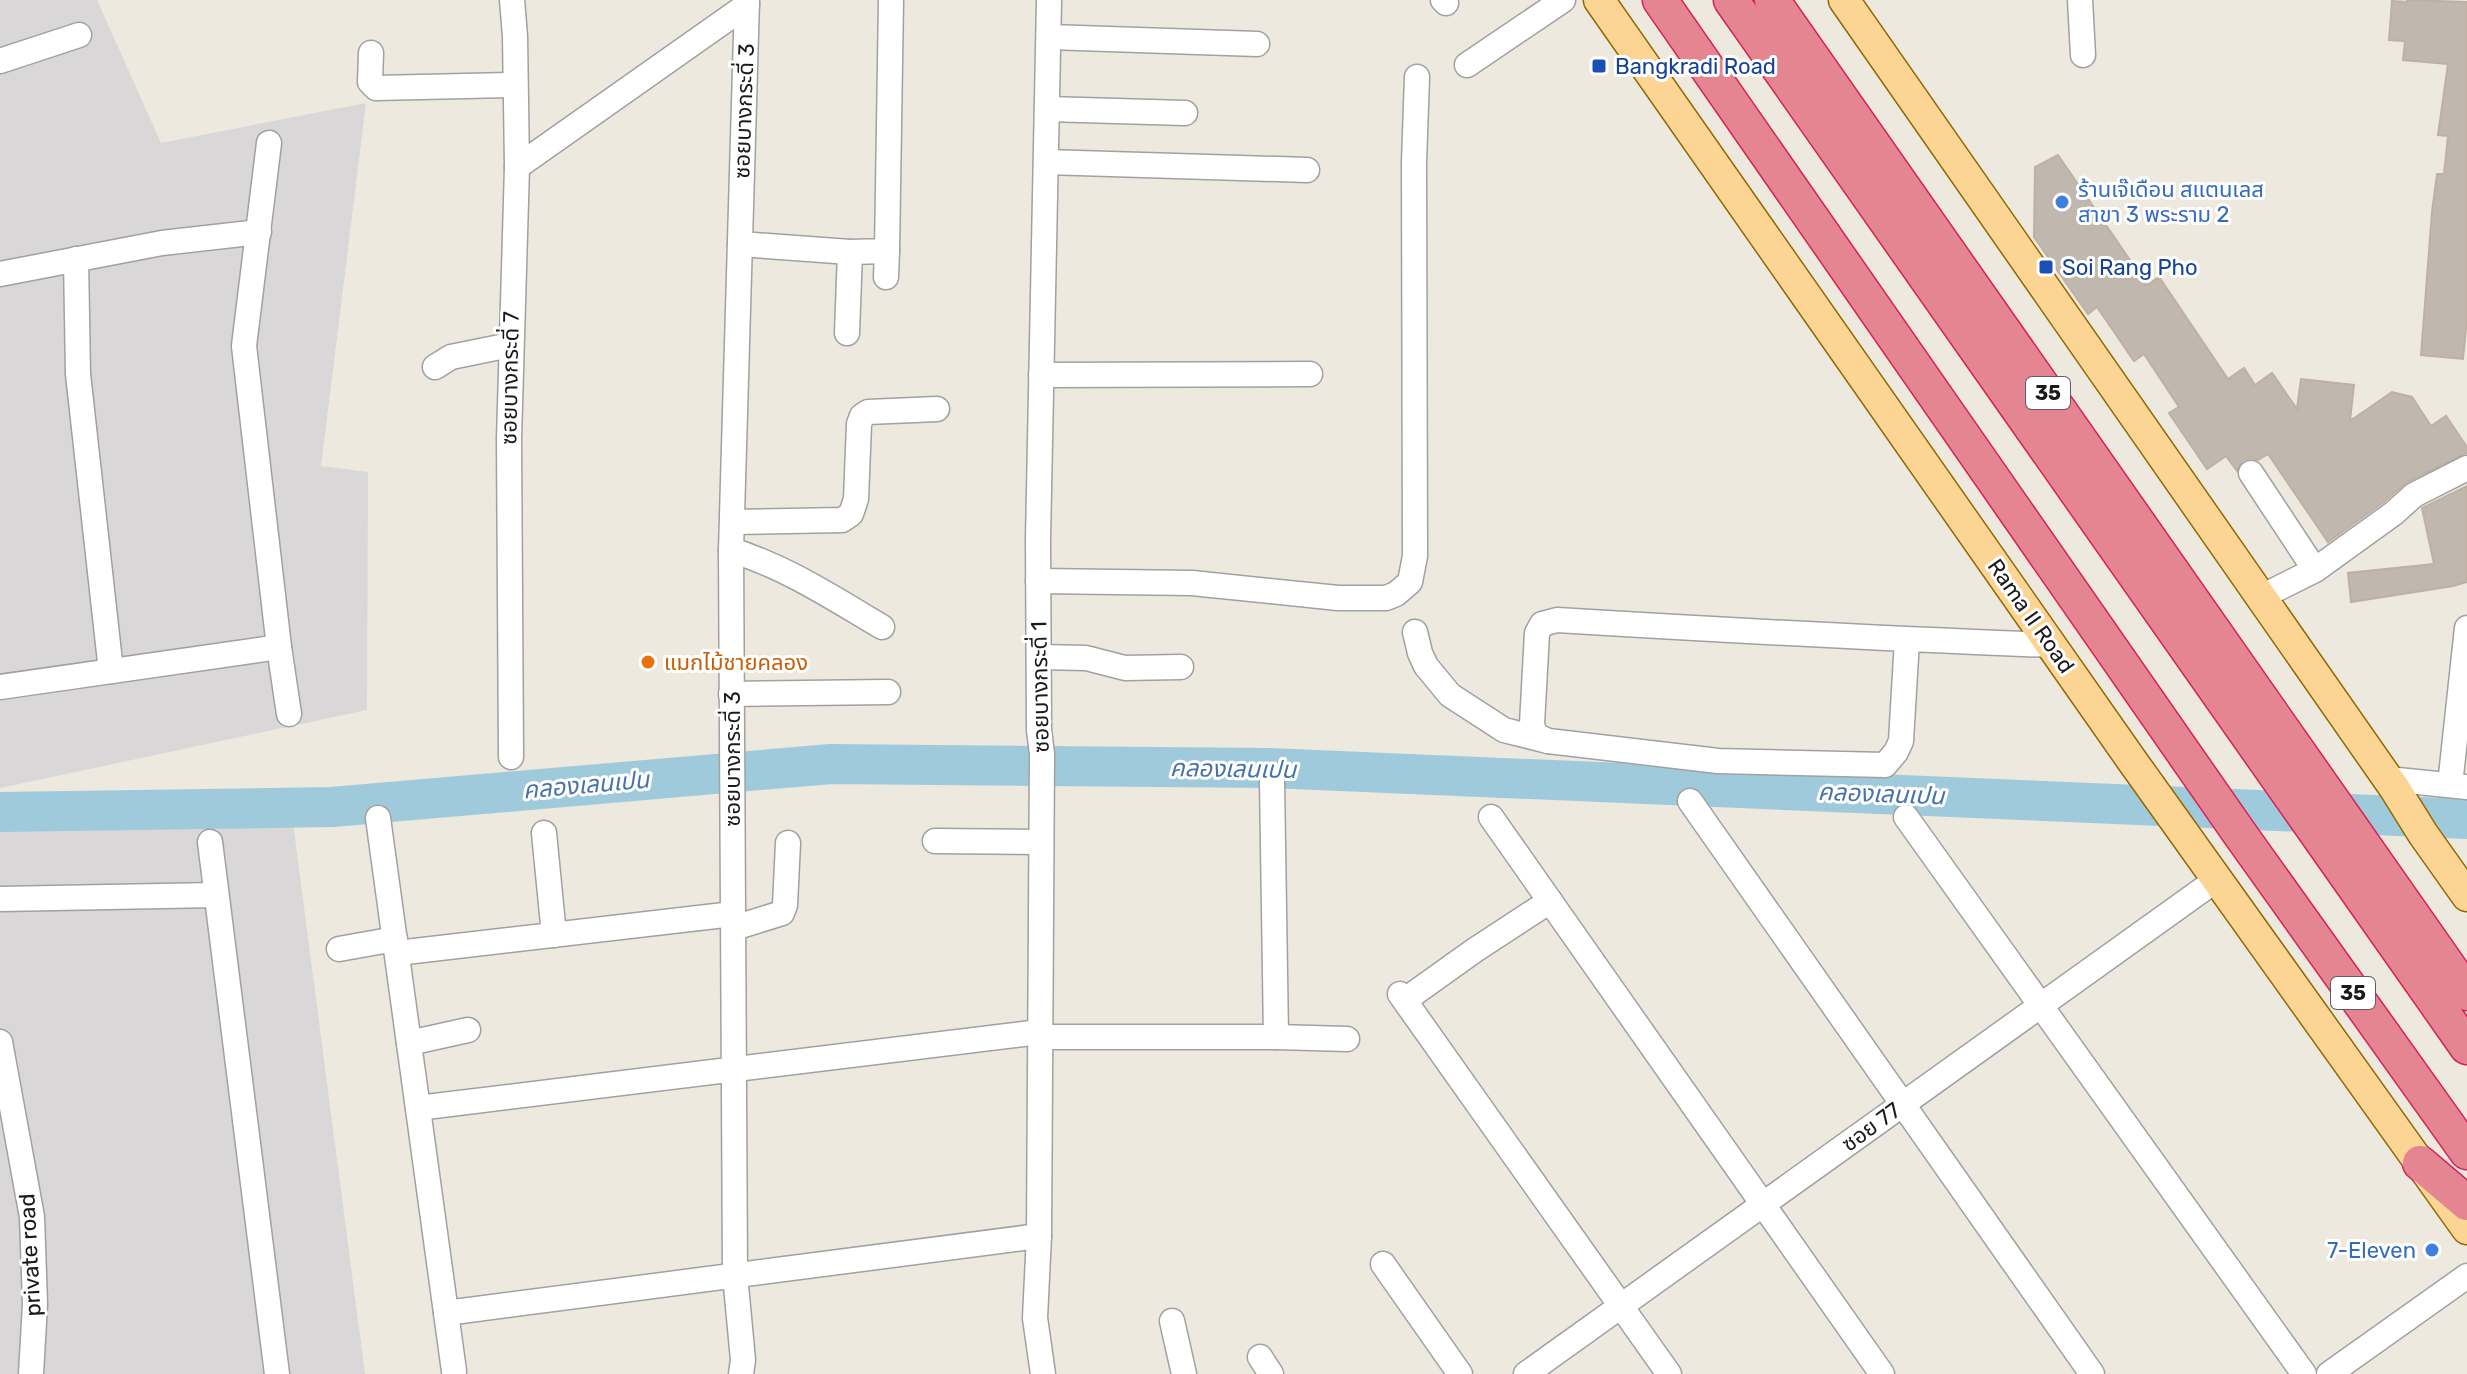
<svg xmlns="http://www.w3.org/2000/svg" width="2467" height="1374" viewBox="0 0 2467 1374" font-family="Rubik,'Noto Sans Thai',sans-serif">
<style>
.residential{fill:#d9d7d7}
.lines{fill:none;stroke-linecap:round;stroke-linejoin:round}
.river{stroke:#9fcadb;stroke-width:40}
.building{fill:#c0b8af;stroke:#beb0a2;stroke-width:2}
.minor-casing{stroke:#a1a1a1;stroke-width:27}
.major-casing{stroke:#916900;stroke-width:33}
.highway-casing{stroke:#d62155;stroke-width:37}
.minor{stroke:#fff;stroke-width:24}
.major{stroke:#fcd595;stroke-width:30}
.highway{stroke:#e68592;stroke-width:34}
.transit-dot{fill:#1a4fb4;stroke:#fff;stroke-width:3}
.shop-dot{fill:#3f7fe0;stroke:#fff;stroke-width:3}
.food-dot{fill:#e8710a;stroke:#fff;stroke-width:3}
.labels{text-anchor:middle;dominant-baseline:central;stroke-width:6;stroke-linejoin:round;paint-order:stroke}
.shield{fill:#fff;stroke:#5f5f5f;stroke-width:2}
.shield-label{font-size:20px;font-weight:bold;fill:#1a1a1a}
.transit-label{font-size:22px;fill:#164399;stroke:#fff;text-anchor:start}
.street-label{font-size:22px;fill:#1a1a1a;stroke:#fff}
.shop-label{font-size:22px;fill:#366cbe;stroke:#fff;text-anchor:start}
.food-label{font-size:22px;fill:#c56008;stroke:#fff;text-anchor:start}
.water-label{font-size:24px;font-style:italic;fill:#4773aa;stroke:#fff}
</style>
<rect width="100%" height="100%" fill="#ede9df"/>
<g class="residential">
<polygon points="0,0 97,0 161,143 366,103 321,466 368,472 367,710 0,788"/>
<polygon points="293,823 365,1374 0,1374 0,824"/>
</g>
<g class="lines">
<polyline class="river" points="0,812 332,807 831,764 1270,768 2467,819"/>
</g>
<g class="building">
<polygon points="2407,0 2467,2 2467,317 2463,359 2421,355 2432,212 2437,174 2444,174 2448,136 2438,135 2448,64 2403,60 2405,41 2389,40 2392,1 2407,2"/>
<polygon points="2058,155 2147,285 2159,277 2228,379 2244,368 2255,385 2272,373 2297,409 2301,379 2354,385 2350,421 2392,392 2412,397 2431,426 2446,416 2467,447 2467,453 2407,482 2385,501 2328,542 2268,454 2258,460 2251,458 2243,460 2237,471 2226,456 2207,469 2169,413 2179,407 2144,354 2134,361 2097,307 2088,314 2034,237 2035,167"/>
<polygon points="2467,486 2467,582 2453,586 2351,602 2348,573 2434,564 2422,508"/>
</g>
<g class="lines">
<g class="minor-casing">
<g id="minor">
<polyline points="1443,0 1446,3"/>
<polyline points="2080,0 2083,55"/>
<polyline points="1049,37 1257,44"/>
<polyline points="371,53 370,82 376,88 514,85"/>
<polyline points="0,61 79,35"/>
<polyline points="1467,65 1563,0"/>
<polyline points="1047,109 1185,113"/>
<polyline points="269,143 244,346 279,647 289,714"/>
<polyline points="1046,162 1307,170"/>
<polyline points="517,167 747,5"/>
<polyline points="740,244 850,252 887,251 891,0"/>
<polyline points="76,259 78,374 111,671"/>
<polyline points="0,274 162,243 259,232"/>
<polyline points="886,277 887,251"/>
<polyline points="847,333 850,252"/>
<polyline points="435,367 451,357 510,345"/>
<polyline points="1041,375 1310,374"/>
<polyline points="2251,473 2315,570"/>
<polyline points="733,522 842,520 851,514 856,499 859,424 862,416 868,412 937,409"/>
<path d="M 731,550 C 786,567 833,598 882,627"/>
<polyline points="1038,581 1192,583 1338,598 1386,598 1396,594 1410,582 1415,556 1414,162 1417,77"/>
<polyline points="2261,597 2315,570 2394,513 2414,495 2467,468"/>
<polyline points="1415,632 1420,653 1426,666 1450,695 1504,730 1548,741"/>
<path d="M 1907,640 L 1901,741 L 1896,752 L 1885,765 L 1718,761 L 1548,741 L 1535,735 L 1532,724 L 1537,633 L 1542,624 L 1557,620 C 1722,630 1886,639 2051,645"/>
<polyline points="1039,657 1086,658 1125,668 1181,667"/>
<polyline points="0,687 279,647"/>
<polyline points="731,694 888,692"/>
<polyline points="511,757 509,439 517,167 515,36 512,0"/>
<polyline points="2388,779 2467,787"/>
<polyline points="1272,781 1276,1037"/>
<polyline points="2450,785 2467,628"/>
<polyline points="1690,801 2092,1374"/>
<polyline points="1491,817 1882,1374"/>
<polyline points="1906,817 2304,1374"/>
<polyline points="378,818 454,1371"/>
<polyline points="544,833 554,935"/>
<polyline points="935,841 1041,842"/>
<polyline points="210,842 277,1374"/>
<polyline points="0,899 216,895"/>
<polyline points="734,928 782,913 785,905 788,843"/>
<polyline points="339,949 395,939"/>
<polyline points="397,953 733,914"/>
<polyline points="1400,994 1669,1374"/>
<polyline points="1405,1000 1475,950 1550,901"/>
<polyline points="1039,1037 1276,1037 1347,1039"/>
<polyline points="0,1042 32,1217 35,1304 31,1374"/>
<polyline points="409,1043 468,1030"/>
<polyline points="418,1108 1039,1032"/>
<polyline points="1383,1264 1460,1374"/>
<polyline points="446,1313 1039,1236"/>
<polyline points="1172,1321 1184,1374"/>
<polyline points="1260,1357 1271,1374"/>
<polyline points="741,1374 743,1360 735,1275 731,550 747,0"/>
<polyline points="1043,1374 1035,1318 1039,1236 1042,754 1039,730 1038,539 1049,0"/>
<polyline points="1526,1374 2216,880"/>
<polyline points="2329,1374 2467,1276"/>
</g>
</g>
<g class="major-casing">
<g id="major">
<polyline points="1599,0 2133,762 2467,1229"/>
<polyline points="1844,0 2395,789 2423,834 2467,896"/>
</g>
</g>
<g class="highway-casing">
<g id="highway">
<polyline points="1660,0 2240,834 2467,1152"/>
<polyline points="1731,0 2467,1047"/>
<polyline points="1772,0 2467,993"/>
<polyline points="2420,1163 2467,1203"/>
</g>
</g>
<use href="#minor" class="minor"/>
<use href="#major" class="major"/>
<use href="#highway" class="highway"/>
</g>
<g class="transit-dot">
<rect x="1591" y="58" width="16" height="16" rx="4"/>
<rect x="2038" y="259" width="16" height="16" rx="4"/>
</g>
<g class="shop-dot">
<circle cx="2062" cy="202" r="8"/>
<circle cx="2432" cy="1250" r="8"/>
</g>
<circle class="food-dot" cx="648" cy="662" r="8"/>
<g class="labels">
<g class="shield">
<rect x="2026" y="377" width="44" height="32" rx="6"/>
<rect x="2331" y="977" width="44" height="32" rx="6"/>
</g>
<g class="shield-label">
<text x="2048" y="393">35</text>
<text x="2353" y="993">35</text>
</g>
<g class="transit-label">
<text x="1615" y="66">Bangkradi Road</text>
<text x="2062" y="267">Soi Rang Pho</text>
</g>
<g class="street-label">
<text transform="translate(744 111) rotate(-88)">ซอยบางกระดี่ 3</text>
<text transform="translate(510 378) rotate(-89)">ซอยบางกระดี่ 7</text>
<text transform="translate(2031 616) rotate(55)">Rama II Road</text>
<text transform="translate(1040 687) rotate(-91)">ซอยบางกระดี่ 1</text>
<text transform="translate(732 759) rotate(-90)">ซอยบางกระดี่ 3</text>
<text transform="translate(1871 1127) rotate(-36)">ซอย 77</text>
<text transform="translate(30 1255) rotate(-93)">private road</text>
</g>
<g class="shop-label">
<text x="2078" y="189">ร้านเจ๊เดือน สแตนเลส<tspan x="2078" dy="25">สาขา 3 พระราม 2</tspan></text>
<text x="2416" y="1250" text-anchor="end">7-Eleven</text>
</g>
<g class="food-label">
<text x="664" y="662">แมกไม้ชายคลอง</text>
</g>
<g class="water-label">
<text transform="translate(1233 769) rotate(1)">คลองเลนเปน</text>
<text transform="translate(586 785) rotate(-5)">คลองเลนเปน</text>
<text transform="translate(1881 794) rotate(2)">คลองเลนเปน</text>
</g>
</g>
</svg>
